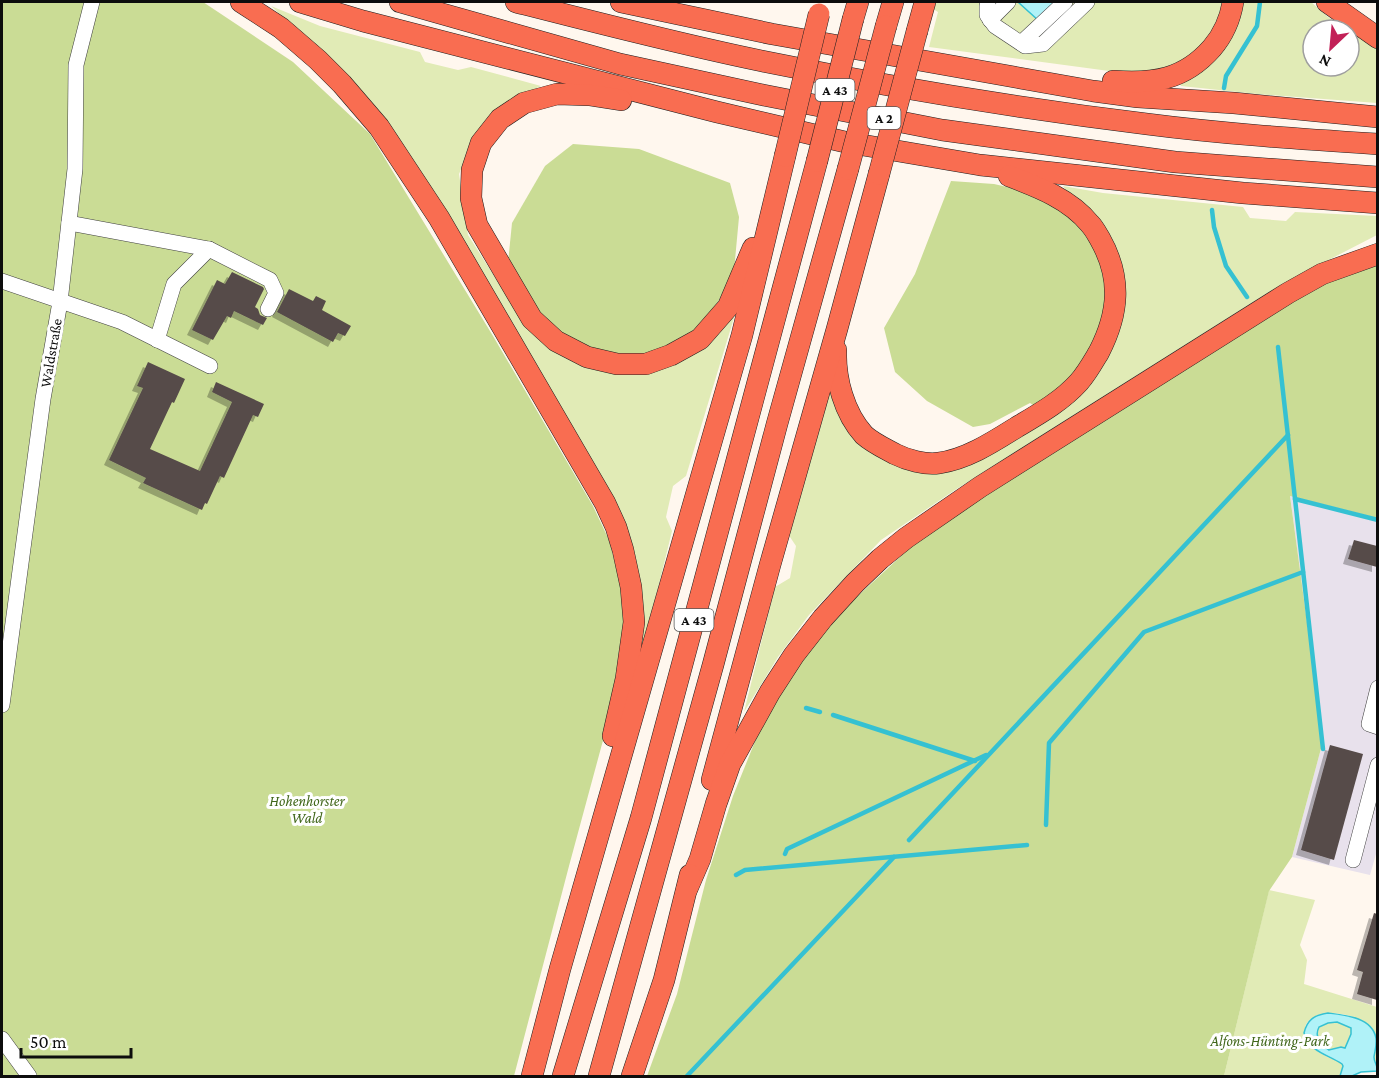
<svg xmlns="http://www.w3.org/2000/svg" width="1379" height="1078" viewBox="0 0 1379 1078" font-family="'Crimson Pro',serif">
<style>
.industrial{fill:#e8e1ec}
.green{fill:#e1ebb6;fill-rule:evenodd}
.forest{fill:#cadc95}
.water{fill:#b0f2f8;stroke:#35c1d2;stroke-width:1.5;fill-rule:evenodd}
.lines{fill:none;stroke-linecap:round;stroke-linejoin:round}
.stream{stroke:#35c1d2;stroke-width:4.5}
.building{fill:#564b49;filter:url(#shadow)}
.minor-casing{stroke:#404040;stroke-width:16}
.highway-casing{stroke:#1e1e1e;stroke-width:22}
.minor{stroke:#fff;stroke-width:15}
.highway{stroke:#f96d51;stroke-width:21}
.highway-bridge-casing{stroke:#1e1e1e;stroke-width:22;stroke-linecap:butt}
.highway-bridge{stroke:#f96d51;stroke-width:21}
.labels{text-anchor:middle;dominant-baseline:central;stroke-width:6;stroke-linejoin:round;paint-order:stroke}
.shield{fill:#fff;stroke:#565656;stroke-width:1.5}
.shield-label{font-size:14px;font-weight:bold;fill:#0d0d0d}
.street-label{font-size:15px;fill:#0d0d0d;stroke:#fff}
.park-label{font-size:15px;font-style:italic;fill:#41671b;stroke:#fff}
</style>
<defs>
<filter id="shadow"><feDropShadow dx="-5" dy="5" stdDeviation="0" flood-color="#0004"/></filter>
</defs>
<rect width="100%" height="100%" fill="#fff7ee"/>
<polygon class="industrial" points="1290,496 1377,518 1378,847 1370,875 1292,857 1323,741"/>
<g class="green">
<polygon points="935,2 1226,2 1213,36 1189,60 1153,72 1124,73 929,47 938,12 933,9"/>
<path d="M 1240,2 L 1311,2 L 1328,17 L 1377,48 L 1377,103 L 1257,94 L 1181,86 L 1180,83 ZM 1313,30 L 1349,30 L 1349,66 L 1313,66 Z"/>
<polygon points="271,6 320,26 420,52 425,62 458,70 471,67 541,86 507,102 472,144 459,174 468,235 524,323 550,348 592,369 623,373 740,298 686,476 673,486 666,517 672,531 638,670 634,558 346,76"/>
<polygon points="1063,186 1103,193 1243,207 1250,218 1286,221 1295,212 1377,216 1377,235 1282,284 955,490 881,540 809,615 778,657 744,712 775,587 790,578 796,546 788,534 831,383 835,404 916,468 1030,428 1073,201"/>
<path d="M 1269,890 L 1315,900 L 1300,945 L 1307,960 L 1304,984 L 1377,1007 L 1377,1065 L 1374,1058 L 1376,1047 C 1372,1039 1368,1029 1362,1022 C 1355,1014 1328,1011 1318,1015 C 1297,1023 1304,1041 1317,1051 C 1325,1057 1335,1059 1342,1064 L 1343,1066 L 1340,1076 L 1224,1076 Z"/>
<path d="M 1337,1022 L 1351,1028 L 1351,1034 L 1345,1048 L 1341,1047 L 1329,1050 C 1321,1045 1315,1037 1319,1027 L 1328,1023 Z"/>
</g>
<g class="forest">
<polygon points="2,2 203,2 293,62 370,134 493,336 593,506 609,540 620,582 625,631 618,685 569,866 514,1076 2,1076"/>
<polygon points="573,144 639,149 730,183 739,217 734,271 719,300 704,323 680,342 651,354 605,355 566,337 543,319 508,263 512,223 545,166"/>
<polygon points="951,181 994,184 1025,191 1055,205 1079,225 1097,250 1106,283 1105,317 1080,368 1059,389 1036,407 1030,403 990,424 973,427 927,401 895,372 884,328 915,274"/>
<polygon points="1377,260 1377,518 1290,496 1323,741 1292,857 1269,891 1224,1076 647,1076 677,994 706,880 733,796 756,739 786,683 821,630 913,545 961,509 1328,280"/>
</g>
<g class="water">
<polygon points="1018,2 1060,2 1039,21"/>
<path d="M 1328,1013 C 1344,1015 1372,1017 1376,1038 C 1377,1045 1375,1050 1374,1057 C 1374,1063 1378,1065 1377,1071 L 1361,1072 L 1352,1076 L 1340,1076 L 1343,1066 L 1342,1064 C 1327,1054 1311,1053 1304,1033 C 1307,1020 1314,1015 1328,1013 ZM 1337,1022 L 1351,1028 L 1351,1034 L 1345,1048 L 1341,1047 L 1329,1050 C 1321,1045 1314,1037 1319,1027 L 1328,1023 Z"/>
</g>
<g class="lines">
<g class="stream">
<polyline points="1224,88 1226,76 1257,26 1260,2"/>
<polyline points="1212,210 1214,227 1226,266 1247,297"/>
<polyline points="1278,347 1323,749"/>
<polyline points="1295,499 1378,520"/>
<polyline points="806,708 820,712"/>
<polyline points="833,715 975,761"/>
<polyline points="1046,825 1049,743 1144,632 1303,572"/>
<polyline points="909,840 1288,435"/>
<polyline points="785,854 787,849 986,755"/>
<polyline points="736,875 745,870 1027,845"/>
<polyline points="687,1076 894,857"/>
</g>
</g>
<g class="building">
<polygon points="232,272 263,287 264,289 255,307 258,309 260,315 267,318 263,325 234,311 231,318 227,316 213,340 192,330 217,280 225,284"/>
<polygon points="289,289 313,301 316,296 326,301 322,310 351,326 345,336 338,333 333,342 277,312"/>
<polygon points="148,362 185,379 174,403 172,402 150,449 200,471 232,402 212,392 216,382 264,404 258,417 253,415 224,478 220,476 207,504 205,503 202,510 143,483 146,478 109,460 143,388 137,386"/>
<polygon points="1354,540 1377,546 1377,567 1348,559"/>
<polygon points="1330,745 1363,754 1334,860 1301,850"/>
<polygon points="1374,913 1377,914 1377,1000 1357,994 1363,972 1357,970"/>
</g>
<g class="lines">
<g class="minor-casing">
<g id="minor">
<polyline points="988,2 987,6 987,15 995,26 1025,46 1043,44 1087,2"/>
<polyline points="990,20 1008,2"/>
<polyline points="1021,43 1065,2"/>
<polyline points="69,223 209,249 270,280 276,293 268,309"/>
<polyline points="2,281 122,322 210,366"/>
<polyline points="157,340 174,284 209,249"/>
<polyline points="1378,688 1369,724 1378,727"/>
<polyline points="2,705 43,399 60,302 75,169 76,65 92,2"/>
<polyline points="1353,860 1378,765"/>
<polyline points="2,1039 29,1076"/>
</g>
</g>
<g class="highway-casing">
<g id="highway">
<polyline points="241,2 281,28 318,60 342,84 379,127 439,218 605,503 616,527 623,550 631,587 634,622 626,679 613,736"/>
<polyline points="300,2 363,21 717,112 845,142 980,165 1243,193 1378,203"/>
<polyline points="400,2 620,64 763,95 942,130 1175,162 1378,177"/>
<path d="M 516,2 C 598,23 679,44 762,61 C 889,87 1018,108 1147,124 C 1224,134 1301,139 1378,144"/>
<polyline points="621,2 772,34 1093,91 1138,97 1234,103 1378,117"/>
<polyline points="1327,2 1378,38"/>
<polyline points="853,19 858,2"/>
<polyline points="886,26 893,2"/>
<polyline points="917,31 925,2"/>
<path d="M 1113,81 C 1153,84 1184,80 1212,48 C 1224,34 1230,20 1233,2"/>
<polyline points="621,100 589,95 557,94 524,103 500,119 481,143 472,170 471,198 477,225 532,319 556,341 587,357 617,364 646,364 671,355 700,339 728,307 753,248"/>
<path d="M 836,350 C 835,379 844,413 864,435 C 873,443 884,448 895,454 C 907,460 925,465 939,463 C 967,459 993,442 1017,427 C 1039,414 1062,401 1079,382 C 1087,373 1093,362 1099,352 C 1119,313 1122,278 1100,239 C 1097,234 1094,228 1090,224 C 1070,199 1038,187 1009,176"/>
<polyline points="712,780 770,565 837,329 879,174"/>
<polyline points="687,889 700,859 716,804 730,764 749,730 770,692 794,655 823,618 855,583 880,559 906,538 980,487 1288,293 1322,274 1378,254"/>
<polyline points="532,1076 560,969 742,335 785,156"/>
<polyline points="563,1076 641,818 817,161"/>
<polyline points="599,1076 713,665 777,424 848,169"/>
<polyline points="632,1076 664,980 690,875"/>
</g>
</g>
<use href="#minor" class="minor"/>
<use href="#highway" class="highway"/>
<g class="highway-bridge-casing">
<g id="highway-bridge">
<polyline points="785,156 819,14"/>
<polyline points="817,161 853,19"/>
<polyline points="848,169 886,26"/>
<polyline points="879,174 917,31"/>
</g>
</g>
<use href="#highway-bridge" class="highway-bridge"/>
</g>
<g class="labels">
<g class="shield">
<rect x="815.5" y="79" width="39" height="22" rx="4.5"/>
<rect x="867.5" y="107" width="33" height="22" rx="4.5"/>
<rect x="674.5" y="609" width="39" height="22" rx="4.5"/>
</g>
<g class="shield-label">
<text x="835" y="90">A 43</text>
<text x="884" y="118">A 2</text>
<text x="694" y="620">A 43</text>
</g>
<g class="street-label">
<text transform="translate(51 353) rotate(-80)">Waldstraße</text>
</g>
<g class="park-label">
<text x="307" y="801">Hohenhorster<tspan x="307" dy="17">Wald</tspan></text>
<text x="1270" y="1041">Alfons-Hünting-Park</text>
</g>
</g>
<rect width="1379" height="1078" fill="none" stroke="#0d0d0d" stroke-width="6"/>
<g transform="translate(1331 48) rotate(206)"><circle r="28" fill="#ffffff" stroke="#9e9e9e" stroke-width="1.5"/>
<path d="M0-4.5L10 22L0 15L-10 22Z" fill="#c22057"/>
<text y="-9" font-size="16" font-weight="bold" text-anchor="middle" fill="#0d0d0d">N</text>
</g>
<path d="M21 1048v9h110v-9" fill="none" stroke="#0d0d0d" stroke-width="3"/>
<text x="30" y="1048" font-size="18" fill="#0d0d0d" stroke="#ffffff" stroke-width="4.5" paint-order="stroke">50 m</text>
</svg>
